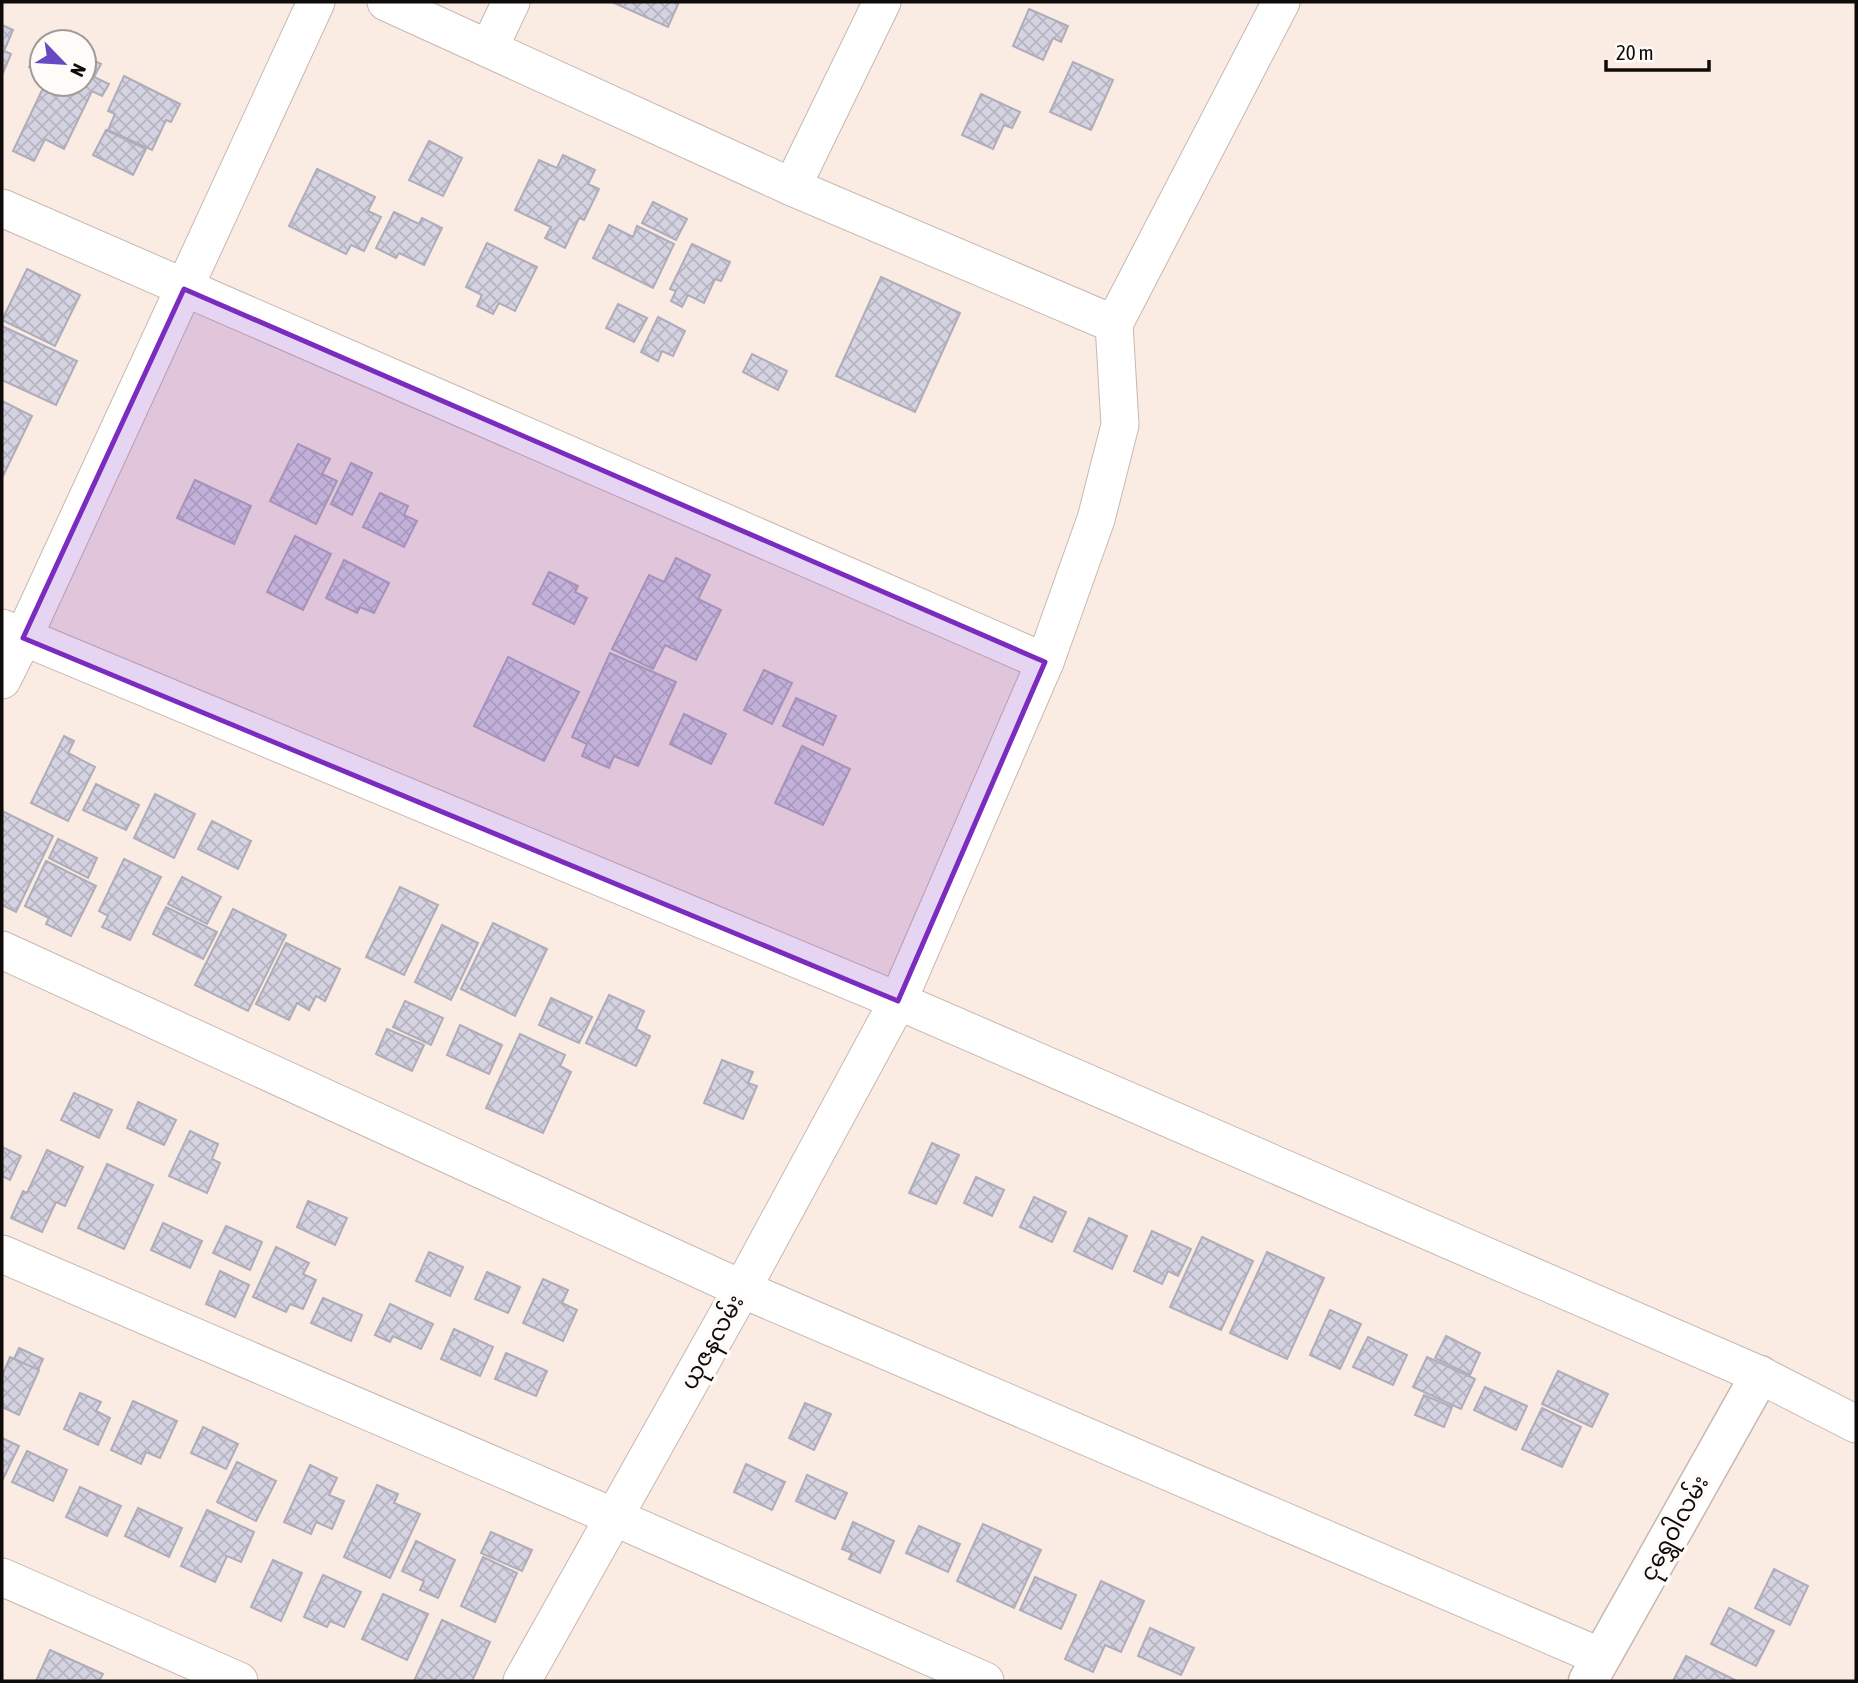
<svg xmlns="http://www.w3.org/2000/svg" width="1858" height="1683" viewBox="0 0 1858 1683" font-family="'Asap Condensed','Noto Sans Myanmar',sans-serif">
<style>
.building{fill:url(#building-cross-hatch);stroke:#afadba;stroke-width:2}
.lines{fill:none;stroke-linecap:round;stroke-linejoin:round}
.minor-casing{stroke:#c7b9b2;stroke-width:39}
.tertiary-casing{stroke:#c7b9b2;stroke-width:41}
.minor{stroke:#fff;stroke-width:37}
.tertiary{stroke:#fff;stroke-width:38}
.marked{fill:#7b2cbf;fill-opacity:0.2;stroke:#7b2cbf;stroke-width:5;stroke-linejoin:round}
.labels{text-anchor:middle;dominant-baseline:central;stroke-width:7;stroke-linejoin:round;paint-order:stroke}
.street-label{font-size:23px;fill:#0f0b08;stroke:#fefbf9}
</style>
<defs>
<pattern id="building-cross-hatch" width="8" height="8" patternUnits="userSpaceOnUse" patternTransform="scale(1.75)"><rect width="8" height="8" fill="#d5d3e1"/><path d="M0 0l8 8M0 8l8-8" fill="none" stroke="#b6b4c0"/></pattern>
</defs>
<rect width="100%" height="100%" fill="#faebe3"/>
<g class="building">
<polygon points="612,2 679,2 668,27"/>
<polygon points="1029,9 1068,26 1061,42 1053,38 1043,60 1013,46"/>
<polygon points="2,25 13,30 4,51 11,54 2,75"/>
<polygon points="44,37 55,42 42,42 42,73 29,67"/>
<polygon points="84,56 101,64 94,77 109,84 102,96 92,91 64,149 45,139 34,161 13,151 45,84 84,84"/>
<polygon points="1073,62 1113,80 1091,130 1050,112"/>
<polygon points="124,76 180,104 171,122 166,120 152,150 108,130 115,114 108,111"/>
<polygon points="981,94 1020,112 1012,128 1004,125 993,149 962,135"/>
<polygon points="106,130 146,149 133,175 93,155"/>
<polygon points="429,141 462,158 443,196 409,180"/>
<polygon points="563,155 595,170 588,184 599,189 584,220 579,218 565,248 545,238 551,227 515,210 539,160 557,168"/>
<polygon points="317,169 375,197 368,211 381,217 364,251 351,245 346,254 289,226"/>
<polygon points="653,202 687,219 676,240 642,223"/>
<polygon points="394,212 419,224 422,218 442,228 424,265 399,253 396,258 376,248"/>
<polygon points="609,225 633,237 637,226 674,244 653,288 593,258"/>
<polygon points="487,243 537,267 515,311 499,303 493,314 477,306 482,295 466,287"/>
<polygon points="692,244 730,262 721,281 715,279 704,303 688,295 682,307 671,301 676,291 670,289"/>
<polygon points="27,269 80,295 55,346 2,320"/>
<polygon points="881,277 960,313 915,412 836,376"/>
<polygon points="618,304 647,318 634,342 606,328"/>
<polygon points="658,317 685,331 673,356 662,351 658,361 641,352"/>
<polygon points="2,326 77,361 56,405 2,380"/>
<polygon points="752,354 787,371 778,390 743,372"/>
<polygon points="2,401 32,416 2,478"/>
<polygon points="298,444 330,459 322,474 337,481 316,524 270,501"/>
<polygon points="351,463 372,473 352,515 331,504"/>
<polygon points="195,480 251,506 234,544 177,518"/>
<polygon points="380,493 408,506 404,515 417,521 404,547 363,527"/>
<polygon points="295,536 331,554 303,610 267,592"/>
<polygon points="676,558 710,575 698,599 721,610 696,660 665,645 653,669 612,649 649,575 664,582"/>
<polygon points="344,560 389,583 374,613 360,607 357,613 326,598"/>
<polygon points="549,572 578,586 575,592 587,598 574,624 533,604"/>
<polygon points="610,653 676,682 638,766 614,756 609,768 582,756 587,744 572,737"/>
<polygon points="508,657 579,692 544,761 474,726"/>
<polygon points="764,670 792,683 772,724 744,710"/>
<polygon points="796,698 836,716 823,745 783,726"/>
<polygon points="684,714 726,734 711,764 670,744"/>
<polygon points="64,736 74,741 68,753 95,767 68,821 31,803"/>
<polygon points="802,746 850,769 823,825 775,803"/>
<polygon points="96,784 139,805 126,830 83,810"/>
<polygon points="155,794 195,814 174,858 134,838"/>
<polygon points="2,811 53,836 16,912 2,905"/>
<polygon points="212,821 251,841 238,869 198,849"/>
<polygon points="58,839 97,858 88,878 49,858"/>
<polygon points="124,859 161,877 130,940 102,927 108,916 99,911"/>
<polygon points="46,861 96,886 71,936 46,924 49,918 25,906"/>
<polygon points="182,877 221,897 207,924 168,904"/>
<polygon points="400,887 438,905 404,975 366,957"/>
<polygon points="166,907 217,932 203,959 153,934"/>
<polygon points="233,909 286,935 248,1011 195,985"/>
<polygon points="493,923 547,949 515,1016 461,989"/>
<polygon points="442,925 478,943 451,1000 415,982"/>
<polygon points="286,943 340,969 325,1001 316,996 309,1010 297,1003 289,1020 256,1004"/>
<polygon points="609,995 644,1011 636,1029 650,1036 636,1066 586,1043"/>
<polygon points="551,998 592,1017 579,1043 539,1025"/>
<polygon points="405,1001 443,1018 431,1045 393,1027"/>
<polygon points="460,1025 502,1045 489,1074 447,1055"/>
<polygon points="387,1029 424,1045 412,1071 376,1054"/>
<polygon points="520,1034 565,1055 560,1066 571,1072 543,1133 486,1108"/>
<polygon points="722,1060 753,1072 748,1083 757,1086 743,1119 704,1103"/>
<polygon points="74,1093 112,1110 99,1138 61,1120"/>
<polygon points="138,1102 176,1120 164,1145 127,1128"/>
<polygon points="190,1131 218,1144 212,1159 220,1163 207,1193 169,1176"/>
<polygon points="932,1143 959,1155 936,1204 909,1193"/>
<polygon points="2,1147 21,1156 10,1180 2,1176"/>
<polygon points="47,1150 83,1167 65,1206 56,1202 42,1232 11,1218 23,1191 27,1193"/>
<polygon points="107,1164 153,1185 124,1249 78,1228"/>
<polygon points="976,1177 1004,1190 992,1216 964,1203"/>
<polygon points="1034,1197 1066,1212 1052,1242 1020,1227"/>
<polygon points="308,1201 347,1218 335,1245 297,1227"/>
<polygon points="1089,1218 1127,1236 1112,1269 1074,1251"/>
<polygon points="163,1223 202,1241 190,1268 151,1250"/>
<polygon points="226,1226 262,1242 250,1270 213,1253"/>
<polygon points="1152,1231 1191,1249 1178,1276 1168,1271 1162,1284 1134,1271"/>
<polygon points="1202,1237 1253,1261 1221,1330 1170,1307"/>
<polygon points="276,1247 309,1263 303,1274 316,1280 303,1309 290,1304 286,1312 253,1297"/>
<polygon points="429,1252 463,1267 450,1296 416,1281"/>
<polygon points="1267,1252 1324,1278 1287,1359 1230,1333"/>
<polygon points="220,1271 249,1285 235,1317 206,1304"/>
<polygon points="487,1272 520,1287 508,1313 475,1299"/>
<polygon points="543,1279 568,1290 562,1303 577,1310 563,1341 523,1323"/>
<polygon points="323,1298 362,1315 351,1341 311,1323"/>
<polygon points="390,1304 433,1324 421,1349 393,1336 390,1342 375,1335"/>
<polygon points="1330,1310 1361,1324 1340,1369 1310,1355"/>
<polygon points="454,1329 493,1347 480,1376 441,1359"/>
<polygon points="1446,1336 1480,1353 1470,1375 1435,1358"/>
<polygon points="1368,1337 1407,1355 1393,1385 1353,1367"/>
<polygon points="19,1348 43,1359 23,1402 2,1392 2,1385"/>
<polygon points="506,1353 547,1371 536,1396 495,1379"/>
<polygon points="10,1357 39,1370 19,1415 2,1407 2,1376"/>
<polygon points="1427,1357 1475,1379 1461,1409 1413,1387"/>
<polygon points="1558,1371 1608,1394 1592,1427 1542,1404"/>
<polygon points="1485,1387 1527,1406 1516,1430 1474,1410"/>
<polygon points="80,1393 101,1402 96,1411 110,1418 98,1445 64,1429"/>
<polygon points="1424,1395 1452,1407 1444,1427 1415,1415"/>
<polygon points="133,1401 177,1421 160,1458 146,1452 141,1464 111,1450"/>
<polygon points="805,1403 831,1414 814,1450 789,1438"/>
<polygon points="1542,1408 1581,1427 1562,1467 1522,1449"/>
<polygon points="203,1427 238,1444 226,1469 191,1453"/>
<polygon points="2,1438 19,1446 3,1479 2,1479"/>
<polygon points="27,1451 67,1470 53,1501 12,1482"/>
<polygon points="237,1462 276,1481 256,1521 217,1502"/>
<polygon points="746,1464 785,1482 772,1510 734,1492"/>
<polygon points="310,1465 337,1478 329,1495 344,1501 332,1529 316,1522 311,1534 284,1522"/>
<polygon points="807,1475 847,1493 835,1519 796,1501"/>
<polygon points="377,1485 398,1494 394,1503 420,1514 390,1578 344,1557"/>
<polygon points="80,1487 121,1506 107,1536 66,1517"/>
<polygon points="138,1508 182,1528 169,1557 125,1536"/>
<polygon points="207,1510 254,1532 241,1562 227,1556 215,1582 181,1566"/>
<polygon points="853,1522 894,1541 880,1573 849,1559 852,1553 842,1549"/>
<polygon points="983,1524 1041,1550 1014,1608 957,1581"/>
<polygon points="919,1526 960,1544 948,1572 906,1553"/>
<polygon points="491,1532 532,1550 522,1571 481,1553"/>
<polygon points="416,1541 455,1560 438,1598 420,1590 424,1581 402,1571"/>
<polygon points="483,1557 517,1573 495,1622 461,1606"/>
<polygon points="273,1560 302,1573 281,1621 251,1607"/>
<polygon points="1774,1569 1808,1586 1790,1625 1755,1608"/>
<polygon points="323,1575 361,1592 344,1627 330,1621 327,1627 304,1617"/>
<polygon points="1035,1577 1076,1595 1061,1629 1020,1610"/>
<polygon points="1101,1581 1144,1601 1121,1652 1105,1645 1093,1672 1065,1659"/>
<polygon points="383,1594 428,1614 407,1660 362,1639"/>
<polygon points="1729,1608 1774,1631 1756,1666 1711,1644"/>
<polygon points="442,1620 490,1642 472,1681 414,1681"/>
<polygon points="1150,1628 1194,1648 1181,1675 1138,1656"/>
<polygon points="50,1650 103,1674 99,1681 36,1681"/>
<polygon points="1686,1656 1737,1681 1673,1681"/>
</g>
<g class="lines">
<g class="minor-casing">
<g id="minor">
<polyline points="386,2 792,187 1114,324"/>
<polyline points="489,48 511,2"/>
<polyline points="792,187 882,2"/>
<polyline points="2,208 1045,662"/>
<polyline points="2,628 898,1001 1760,1375 1856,1424"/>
<polyline points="2,680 23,638 316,2"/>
<polyline points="2,950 742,1289 1601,1657"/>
<polyline points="2,1254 614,1517 985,1681"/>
<polyline points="2,1577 239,1681"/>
<polyline points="522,1681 742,1289 898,1001 1045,662 1096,519 1120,425 1114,324 1281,2"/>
</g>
</g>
<g class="tertiary-casing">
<polyline id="tertiary" points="1588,1681 1760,1375"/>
</g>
<use href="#minor" class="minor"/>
<use href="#tertiary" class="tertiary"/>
</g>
<path class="marked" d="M 184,289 L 1045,662 L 898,1001 L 23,638 Z"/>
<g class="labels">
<g class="street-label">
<text transform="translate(712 1342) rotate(-61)">ယုဇနလမ်း</text>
<text transform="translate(1674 1528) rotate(-61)">ငုရွှေဝါလမ်း</text>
</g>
</g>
<rect width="1858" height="1683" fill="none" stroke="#0f0b08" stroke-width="7"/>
<g transform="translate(63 63) rotate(115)"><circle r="33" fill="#fefbf9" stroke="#9e9b99" stroke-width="2"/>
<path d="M0-5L12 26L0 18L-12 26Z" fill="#674ac3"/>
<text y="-10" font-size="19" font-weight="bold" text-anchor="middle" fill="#0f0b08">N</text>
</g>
<path d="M1606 60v10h103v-10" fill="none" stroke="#0f0b08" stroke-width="3.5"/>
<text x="1616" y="60" font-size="21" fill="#0f0b08" stroke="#fefbf9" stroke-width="5" paint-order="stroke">20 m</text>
</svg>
